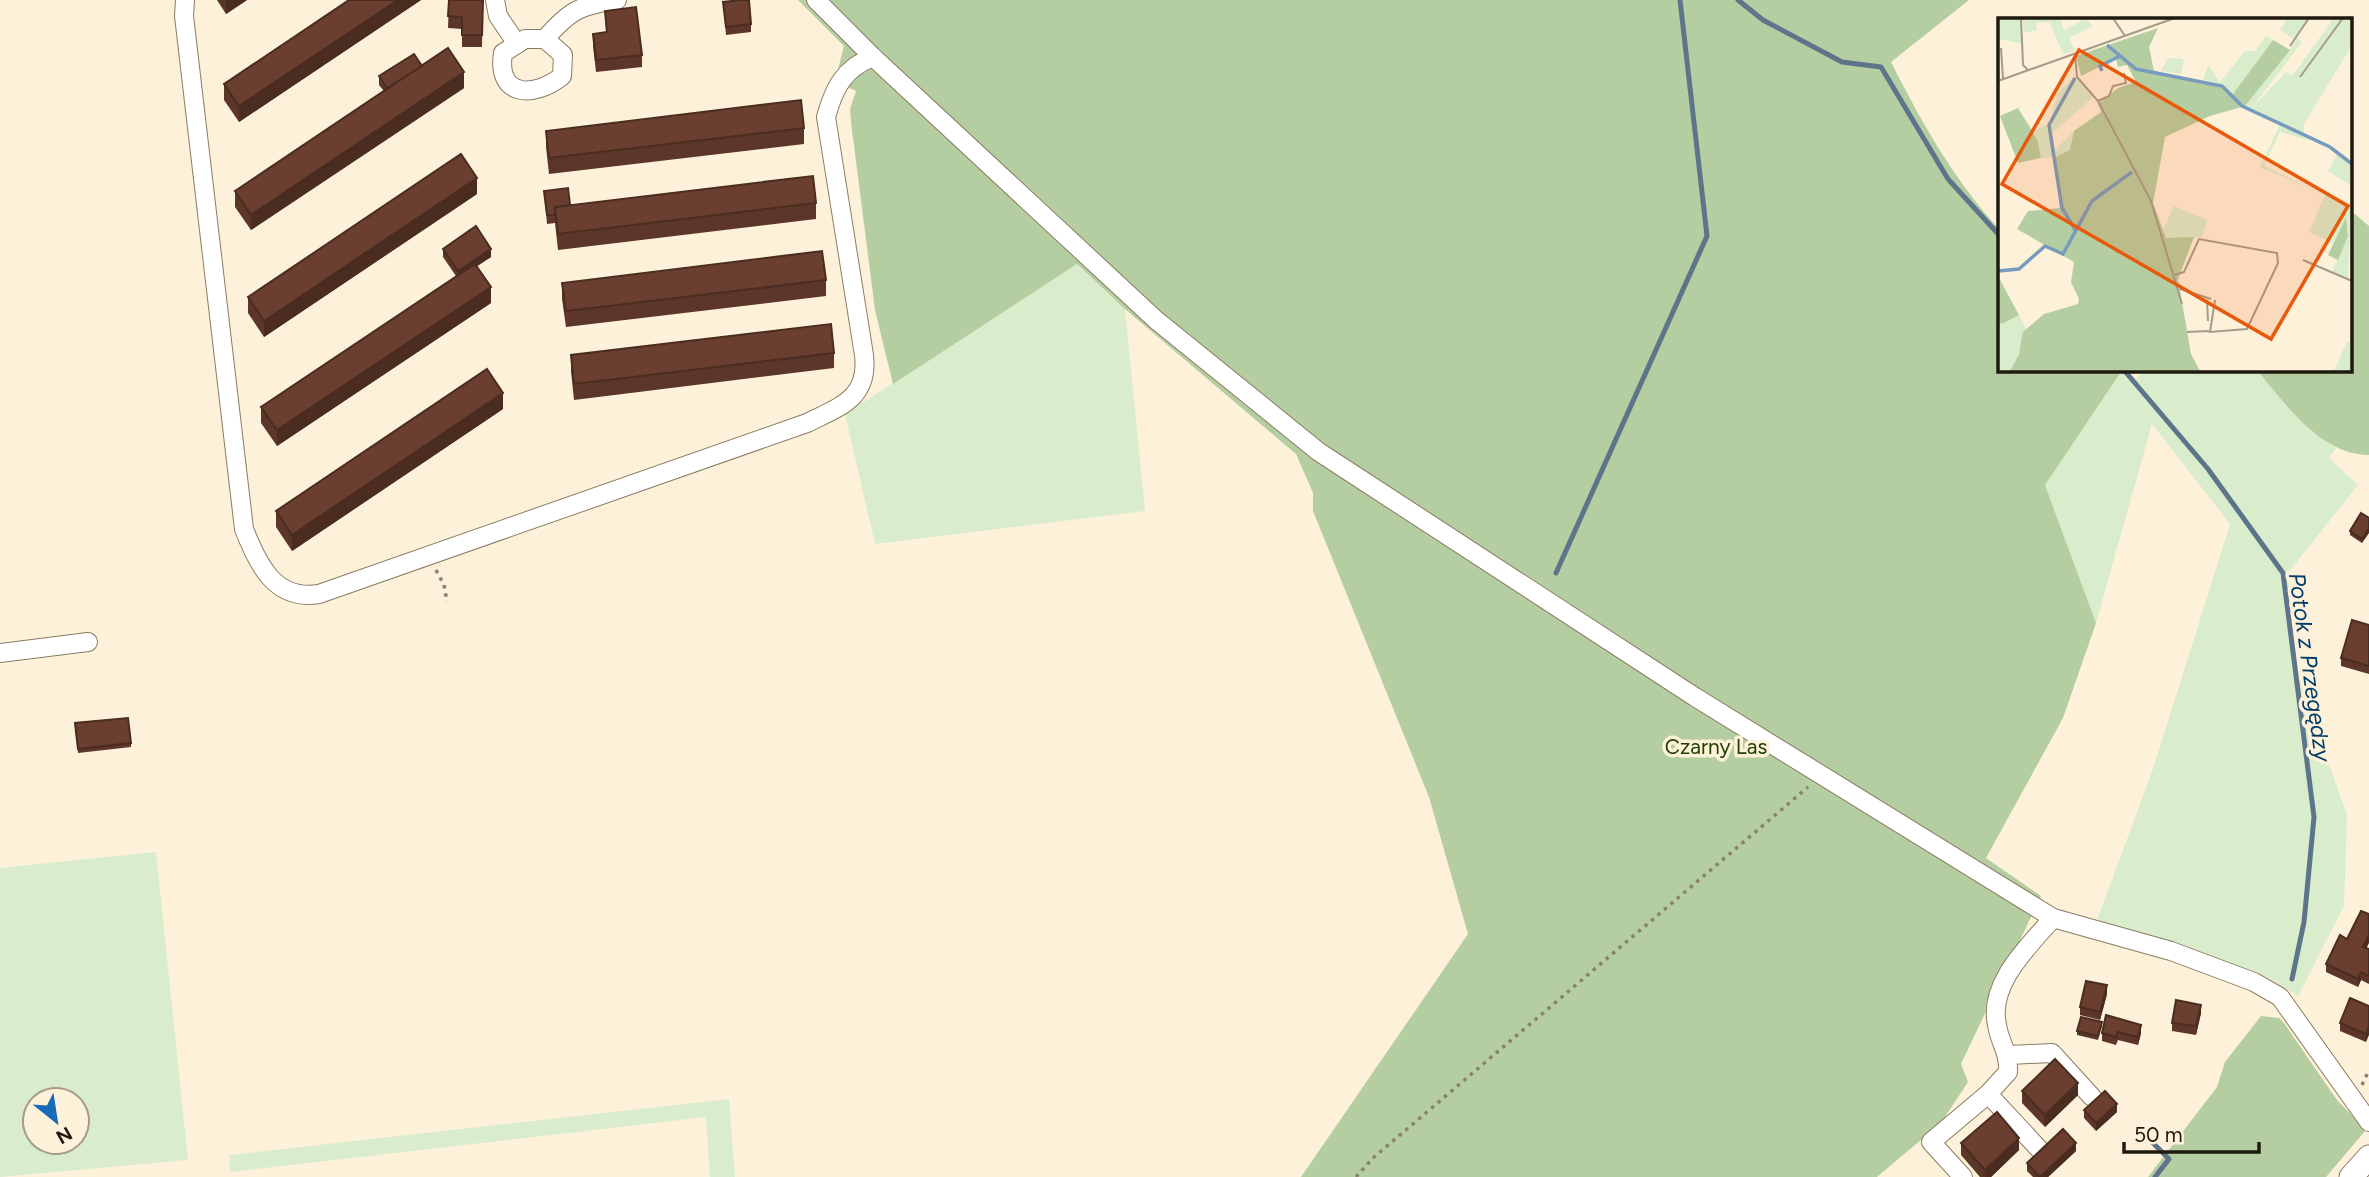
<svg xmlns="http://www.w3.org/2000/svg" width="2369" height="1177" viewBox="0 0 2369 1177" font-family="Figtree,sans-serif">
<style>
.green{fill:#d9edcd;fill-rule:evenodd}
.forest{fill:#b4cea2}
.lines{fill:none;stroke-linecap:round;stroke-linejoin:round}
.stream{stroke:#5d748a;stroke-width:5}
.minor-casing{stroke:#8a7c62;stroke-width:20}
.major-casing{stroke:#8a7c62;stroke-width:25}
.path{stroke:#8a8171;stroke-width:3.5;stroke-dasharray:3.5 5;stroke-linecap:butt}
.minor{stroke:#fff;stroke-width:18}
.major{stroke:#fff;stroke-width:23}
.wall{fill:#5c3628}
.shaded-wall{fill:#4b2c21}
.building{fill:#6b3f2f;stroke:#4b2c21;stroke-width:2}
.labels{text-anchor:middle;dominant-baseline:central;stroke-width:7;stroke-linejoin:round;paint-order:stroke}
.park-label{font-size:21px;fill:#203f00;stroke:#fef1da}
.water-label{font-size:23px;font-style:italic;fill:#003c69;stroke:#fef1da}
.inset-river{fill:none;stroke:#779bbf;stroke-width:3.5}
.inset-road{fill:none;stroke:#a59b89;stroke-width:2}
.view{fill:#e8590c;fill-opacity:0.15;stroke:#e8590c;stroke-width:3.5}
.inset-edge{fill:none;stroke:#1f1a0f;stroke-width:3.5}
</style>
<rect width="100%" height="100%" fill="#fef1da"/>
<g class="green">
<polygon points="1077,264 1125,309 1145,511 875,544 845,414"/>
<polygon points="2123,369 2127,369 2136,379 2147,369 2256,369 2311,431 2336,448 2329,458 2358,485 2288,573 2292,659 2347,815 2344,906 2298,996 2264,975 2097,920 2153,769 2230,524 2152,424 2096,623 2045,485 2035,406 2085,426"/>
<path d="M 156,852 L 188,1160 L 0,1177 L 0,868 ZM 35,1100 L 77,1100 L 77,1142 L 35,1142 Z"/>
<polygon points="729,1099 735,1177 710,1177 706,1117 230,1172 229,1155"/>
</g>
<g class="forest">
<path d="M 798,0 L 1969,0 L 1891,62 C 1922,123 1954,180 2000,230 L 2000,369 L 2123,369 L 2045,485 L 2096,623 L 2063,718 L 1986,858 L 2041,896 L 1961,1064 L 1968,1082 L 1941,1123 L 1877,1177 L 1301,1177 L 1468,934 L 1429,797 L 1313,511 L 1313,493 L 1296,454 L 1125,309 L 1077,264 L 893,384 L 875,310 L 851,122 L 850,109 L 856,91 L 835,81 L 844,46 Z"/>
<path d="M 2350,210 L 2369,226 L 2369,455 C 2319,454 2286,404 2256,369 L 2350,369 Z"/>
<polygon points="2261,1016 2279,1018 2284,1023 2337,1100 2366,1130 2326,1177 2148,1177 2217,1087 2225,1062"/>
</g>
<g class="lines">
<g class="stream">
<polyline points="1738,0 1763,20 1842,62 1881,67 1948,179 2000,236"/>
<polyline points="2123,369 2208,469 2283,573 2314,817 2304,922 2292,979"/>
<polyline points="1556,573 1707,236 1680,0"/>
<polyline points="2139,1129 2169,1159 2155,1177"/>
</g>
<g class="minor-casing">
<g id="minor">
<path d="M 185,0 L 184,16 L 244,529 C 258,565 275,601 319,594 L 807,423 C 841,406 869,398 864,355 L 826,117 C 834,88 844,68 873,57"/>
<polyline points="495,0 498,16 517,44"/>
<polyline points="816,0 873,57 1156,320 1319,452 1695,697 2053,918 2171,951 2254,982 2280,997 2369,1122"/>
<path d="M 525,39 L 545,39 L 563,55 L 562,76 C 535,98 496,98 503,53 Z"/>
<path d="M 545,39 C 569,11 580,5 617,0"/>
<polyline points="0,653 88,642"/>
<polyline points="2009,1055 2052,1053 2092,1097"/>
<polyline points="1988,1094 2039,1149"/>
<path d="M 1963,1177 L 1931,1142 L 1988,1094 L 2008,1072 C 2009,1051 2000,1044 1997,1025 C 1988,984 2028,947 2053,918"/>
</g>
</g>
<g class="major-casing">
<polyline id="major" points="2351,1177 2369,1157"/>
</g>
<g class="path">
<polyline points="436,570 444,585 447,602"/>
<polyline points="2362,1085 2369,1070"/>
<polyline points="1356,1177 1373,1158 1808,787"/>
</g>
<use href="#minor" class="minor"/>
<use href="#major" class="major"/>
</g>
<g class="wall">
<polygon points="217,0 247,0 226,14"/>
<polygon points="349,0 421,0 239,122 224,100 224,84"/>
<polygon points="449,0 483,0 482,47 462,47 462,29 448,28"/>
<polygon points="723,2 751,24 751,32 726,35"/>
<polygon points="605,11 642,55 642,67 596,72 593,46 593,34 606,32"/>
<polygon points="422,65 464,88 251,230 235,207 235,191 384,91 379,85 379,76"/>
<polygon points="804,128 804,144 549,174 546,147 546,131"/>
<polygon points="544,191 570,205 816,203 816,219 558,250 555,223 547,224"/>
<polygon points="477,194 264,337 248,313 248,297"/>
<polygon points="443,249 491,257 476,266 491,303 277,446 261,423 261,407 456,276 443,257"/>
<polygon points="826,280 826,296 566,327 562,299 562,283"/>
<polygon points="834,353 834,368 574,400 571,371 571,355"/>
<polygon points="503,409 292,551 276,527 276,511"/>
<polygon points="2369,518 2362,543 2350,535 2350,531"/>
<polygon points="2369,625 2369,674 2341,666 2341,658"/>
<polygon points="75,728 131,743 131,747 78,753"/>
<polygon points="2367,948 2369,949 2369,984 2361,980 2358,987 2326,972 2326,964"/>
<polygon points="2107,994 2100,1020 2080,1015 2080,1007"/>
<polygon points="2369,1006 2366,1042 2340,1031 2340,1023"/>
<polygon points="2201,1013 2196,1035 2172,1031 2172,1023"/>
<polygon points="2106,1015 2141,1033 2138,1045 2118,1040 2116,1045 2102,1041 2102,1033"/>
<polygon points="2102,1026 2098,1040 2077,1035 2077,1031"/>
<polygon points="2022,1091 2078,1095 2045,1127 2022,1103"/>
<polygon points="2084,1110 2117,1112 2096,1131 2084,1118"/>
<polygon points="1961,1143 2019,1150 1991,1177 1980,1177 1961,1155"/>
<polygon points="2076,1151 2048,1177 2033,1177 2027,1171 2027,1163"/>
</g>
<g class="shaded-wall">
<polygon points="226,0 247,0 226,14"/>
<polygon points="398,0 421,0 239,122 239,106"/>
<polygon points="464,72 464,88 251,230 251,215"/>
<polygon points="477,178 477,194 264,337 264,321"/>
<polygon points="491,249 491,257 458,279 458,271"/>
<polygon points="491,287 491,303 277,446 277,430"/>
<polygon points="503,393 503,409 292,551 292,535"/>
<polygon points="2369,528 2369,533 2362,543 2362,539"/>
<polygon points="2369,935 2369,943 2363,955 2363,947"/>
<polygon points="2361,972 2361,980 2358,987 2358,979"/>
<polygon points="2107,985 2107,994 2100,1020 2100,1012"/>
<polygon points="2201,1005 2201,1013 2196,1035 2196,1026"/>
<polygon points="2141,1025 2141,1033 2138,1045 2138,1037"/>
<polygon points="2369,1027 2369,1035 2366,1042 2366,1034"/>
<polygon points="2078,1083 2078,1095 2045,1127 2045,1115"/>
<polygon points="2117,1104 2117,1112 2096,1131 2096,1123"/>
<polygon points="2019,1138 2019,1150 1991,1177 1985,1177 1985,1170"/>
<polygon points="2076,1143 2076,1151 2048,1177 2040,1177"/>
</g>
<g class="building">
<polygon points="349,0 398,0 239,106 224,84"/>
<polygon points="449,0 483,0 482,35 462,35 462,17 448,16"/>
<polygon points="740,0 749,0 751,24 726,27 723,2"/>
<polygon points="636,7 642,55 596,60 593,34 607,32 605,11"/>
<polygon points="448,48 464,72 251,215 235,191"/>
<polygon points="414,54 422,66 387,88 379,76"/>
<polygon points="801,100 804,128 549,158 546,131"/>
<polygon points="461,154 477,178 264,321 248,297"/>
<polygon points="813,176 816,203 558,234 555,207"/>
<polygon points="568,188 570,205 555,207 555,215 547,215 544,191"/>
<polygon points="476,226 491,249 458,271 443,249"/>
<polygon points="822,251 826,280 566,311 562,283"/>
<polygon points="475,264 491,287 277,430 261,407"/>
<polygon points="831,324 834,353 574,384 571,355"/>
<polygon points="487,369 503,393 292,535 276,511"/>
<polygon points="2361,513 2369,518 2369,528 2362,539 2350,531"/>
<polygon points="2352,620 2369,625 2369,666 2341,658"/>
<polygon points="128,718 131,743 78,749 75,723"/>
<polygon points="2361,911 2369,914 2369,935 2363,947 2369,949 2369,976 2361,972 2358,979 2326,964 2340,935 2347,939"/>
<polygon points="2086,981 2107,985 2100,1012 2080,1007"/>
<polygon points="2350,998 2369,1006 2369,1027 2366,1034 2340,1023"/>
<polygon points="2176,1000 2201,1005 2196,1026 2172,1023"/>
<polygon points="2106,1015 2141,1025 2138,1037 2118,1032 2116,1037 2102,1033"/>
<polygon points="2081,1017 2102,1022 2098,1036 2077,1031"/>
<polygon points="2055,1059 2078,1083 2045,1115 2022,1091"/>
<polygon points="2105,1091 2117,1104 2096,1123 2084,1110"/>
<polygon points="1997,1112 2019,1138 1985,1170 1961,1143"/>
<polygon points="2063,1129 2076,1143 2040,1177 2027,1163"/>
</g>
<g class="labels">
<g class="park-label">
<text x="1716" y="746">Czarny Las</text>
</g>
<g class="water-label">
<text transform="translate(2310 667) rotate(82)">Potok z Przegędzy</text>
</g>
</g>
<g transform="translate(1998 18)">
<rect width="354" height="354" fill="#fef1da"/>
<path d="M 0,0 L 22,0 L 25,26 L 0,21 ZM 25,0 L 62,0 L 66,13 L 88,0 L 95,8 L 71,20 L 77,33 L 65,36 L 51,4 L 38,5 L 39,12 L 26,15 ZM 290,0 L 310,0 L 298,19 L 304,24 L 254,90 L 288,54 L 294,58 L 336,0 L 353,0 L 353,29 L 306,106 L 306,116 L 247,88 L 298,23 L 282,12 ZM 268,18 L 275,22 L 235,76 L 225,67 L 205,62 L 210,47 L 222,64 L 247,33 L 257,33 ZM 170,40 L 186,41 L 183,56 L 163,53 ZM 77,58 L 95,79 L 54,116 L 57,132 L 76,113 L 75,138 L 43,140 L 37,112 L 51,106 L 60,75 ZM 282,106 L 312,123 L 282,114 L 266,148 L 322,175 L 262,149 ZM 339,136 L 353,148 L 353,168 L 330,153 ZM 327,177 L 353,188 L 350,260 L 334,254 L 350,218 L 348,200 L 335,225 L 311,214 ZM 176,188 L 209,202 L 204,219 L 168,221 L 165,212 ZM 21,297 L 28,311 L 21,336 L 12,353 L 0,353 L 0,304 L 5,306 ZM 349,323 L 353,325 L 353,353 L 336,353 Z" fill="#d9edcd"/>
<path d="M 160,10 L 151,29 L 156,53 L 225,67 L 235,76 L 275,22 L 292,32 L 247,88 L 212,98 L 167,119 L 155,185 L 168,220 L 196,219 L 180,261 L 193,336 L 202,353 L 12,353 L 21,336 L 25,314 L 46,296 L 80,286 L 81,281 L 73,264 L 76,244 L 19,211 L 30,193 L 62,190 L 56,140 L 72,132 L 76,113 L 103,94 L 100,86 L 120,70 L 138,64 L 129,47 L 120,49 L 118,41 L 83,58 L 78,38 ZM 20,90 L 39,121 L 43,140 L 20,145 L 2,98 ZM 348,199 L 350,218 L 340,242 L 330,237 ZM 0,258 L 21,297 L 4,306 L 0,304 Z" fill="#b4cea2"/>
<path class="inset-river" d="M 109,27 L 138,51 L 224,68 L 244,88 L 332,129 L 354,146M 104,53 L 102,48 L 122,38M 77,60 L 51,107 L 64,190 L 78,213M 0,253 L 21,251 L 47,228 L 65,236 L 94,183 L 134,154"/>
<path class="inset-road" d="M 23,0 L 25,47 L 30,52M 115,0 L 127,18M 292,28 L 311,0M 3,30 L 5,61M 77,36 L 79,59 L 100,83 L 153,183 L 184,286M 302,59 L 345,0M 0,63 L 177,0M 100,83 L 111,78 L 115,68 L 128,65 L 126,55M 305,242 L 354,263M 177,257 L 186,254 L 201,221 L 279,235 L 280,245 L 249,311 L 212,314 L 217,282M 182,271 L 213,281M 209,282 L 210,303M 189,314 L 211,313"/>
<path class="view" d="M 81,32 L 350,188 L 273,321 L 4,166 Z"/>
<rect width="354" height="354" class="inset-edge"/>
</g>
<g transform="translate(56 1121) rotate(150)"><circle r="33" fill="#fef1da" stroke="#a59b89" stroke-width="2"/>
<path d="M0-5L12 26L0 18L-12 26Z" fill="#186bb9"/>
<text y="-10" font-size="19" font-weight="bold" text-anchor="middle" fill="#1f1a0f">N</text>
</g>
<path d="M2124 1142v10h135v-10" fill="none" stroke="#1f1a0f" stroke-width="3.5"/>
<text x="2134" y="1142" font-size="21" fill="#1f1a0f" stroke="#fef1da" stroke-width="5" paint-order="stroke">50 m</text>
</svg>
